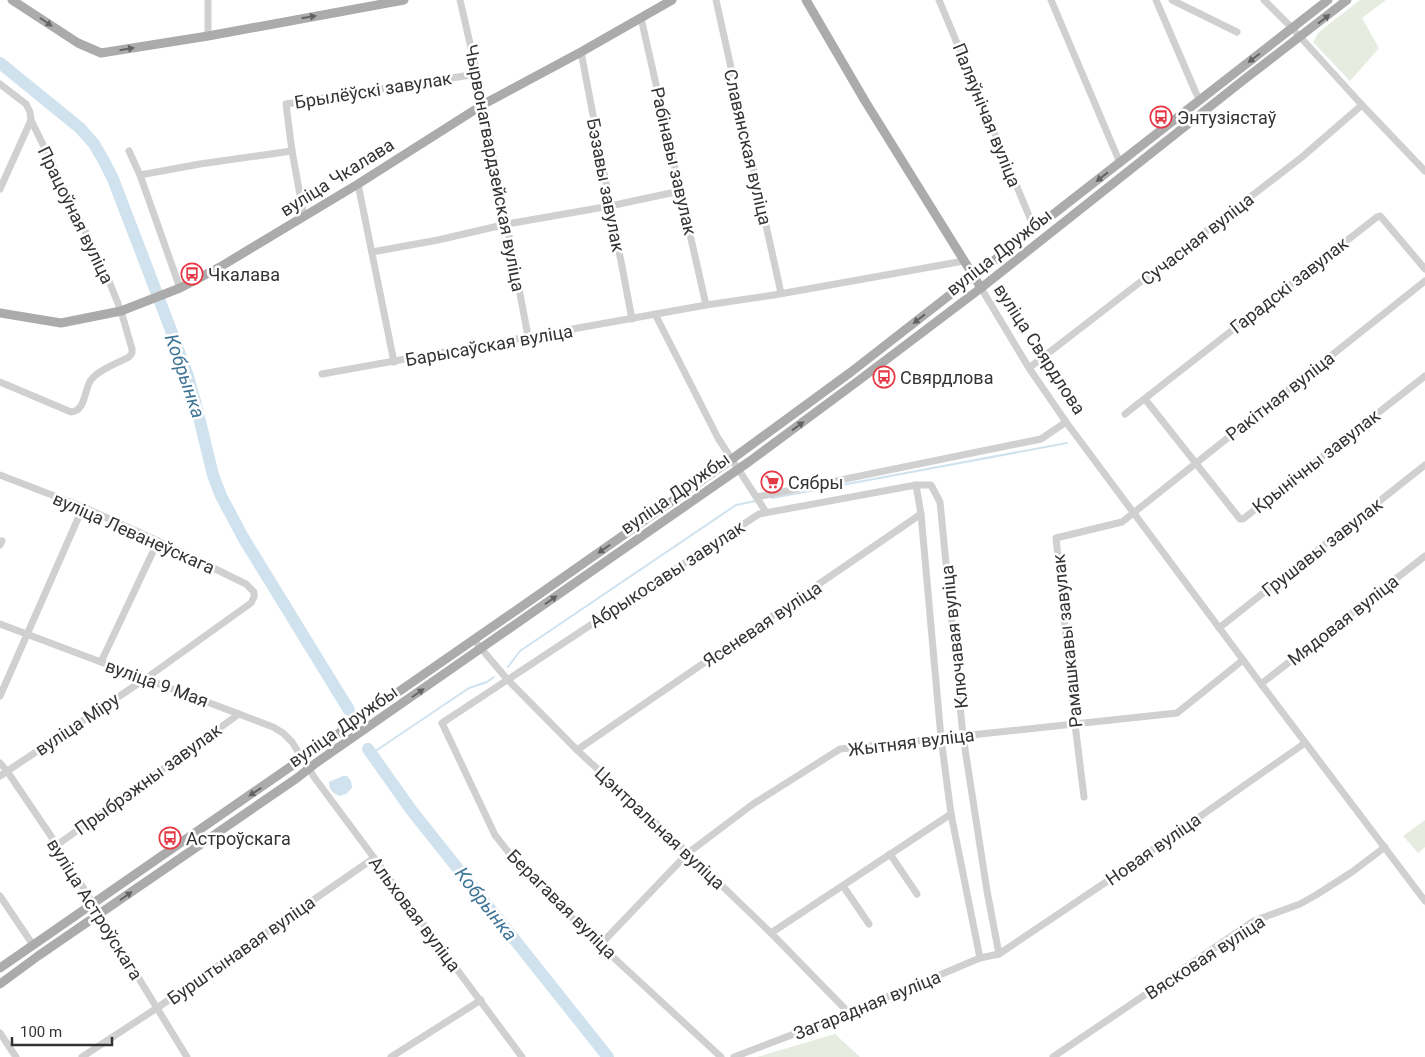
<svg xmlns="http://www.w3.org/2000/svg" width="1425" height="1057" viewBox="0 0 1425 1057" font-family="Roboto,sans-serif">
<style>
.green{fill:#e6ecdf}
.water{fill:#cfe2ee}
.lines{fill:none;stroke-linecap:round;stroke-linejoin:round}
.stream{stroke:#cfe2ee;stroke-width:2}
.river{stroke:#cfe2ee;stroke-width:12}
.minor{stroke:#d0d0d0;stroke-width:7}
.major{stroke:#ababab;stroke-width:9}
.oneway{fill:#636363}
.labels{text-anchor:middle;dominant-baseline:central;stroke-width:5;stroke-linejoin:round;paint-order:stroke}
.street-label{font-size:18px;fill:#333;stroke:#fff}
.poi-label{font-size:18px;fill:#333;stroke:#fff;text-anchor:start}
.water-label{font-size:19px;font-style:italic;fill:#3f7597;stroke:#fff}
</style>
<rect width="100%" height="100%" fill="#fff"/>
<g class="green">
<polygon points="1360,0 1386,0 1362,18 1379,48 1350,81 1313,42 1319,32"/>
<polygon points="1425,820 1425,847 1418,853 1403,836"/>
<polygon points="835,1034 860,1057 757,1057"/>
</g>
<path class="water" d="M 343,776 L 347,776 L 351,781 L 352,788 L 346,794 L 339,796 C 333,793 329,790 329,782 Z"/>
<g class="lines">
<g class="stream">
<polyline points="772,498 1067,443"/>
<polyline points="508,667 520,651 736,505 755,501"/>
<polyline points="371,754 469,688 487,682 494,677"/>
</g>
<g class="river">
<polyline points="0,63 80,128 94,144 104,161 113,179 169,325 188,376 195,401 213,475 221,496 244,539 349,710"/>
<polyline points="368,749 412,811 608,1057"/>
</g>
<g class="minor">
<polyline points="460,0 484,104 528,336"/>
<polyline points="716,0 781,293"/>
<polyline points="939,0 1035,230"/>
<polyline points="1051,0 1120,163"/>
<polyline points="1156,0 1196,93 1199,99"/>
<polyline points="1172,0 1237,32"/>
<polyline points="1264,0 1292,28 1362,105 1425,171"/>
<polyline points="641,18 706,305"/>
<polyline points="208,36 208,0"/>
<polyline points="581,52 632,319"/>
<polyline points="0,84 26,104 30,112 31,120 0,189"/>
<polyline points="129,151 140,175 180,288"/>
<polyline points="292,151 304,217"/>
<polyline points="140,175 200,164 292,151 286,104 477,74"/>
<polyline points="358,184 394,362"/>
<polyline points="372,252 438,240 507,224 610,206 680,191"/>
<polyline points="981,288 1029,368 1066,422 1261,684 1425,901"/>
<polyline points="655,314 718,438 766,512"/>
<polyline points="1029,368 1302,157 1362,105"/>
<polyline points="322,374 706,305 774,295 964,261"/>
<path d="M 0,382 L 71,412 C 86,411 84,389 91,380 C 98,370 118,363 129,357 L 132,353 L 132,349 L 121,311 L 107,276 L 31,120"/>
<polyline points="1145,399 1240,519 1243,519 1425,376"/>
<polyline points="1125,414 1377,217 1380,216 1382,218 1425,269"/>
<polyline points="0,475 83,507 158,541 246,584 254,592 254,597 251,603 145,679 0,776"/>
<polyline points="757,497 1041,439 1066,422"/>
<polyline points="921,514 941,738 951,814 980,958"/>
<polyline points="0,545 2,541"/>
<polyline points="0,624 239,714 273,727 283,733 292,742 314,777 522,1057"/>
<polyline points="1219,628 1425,465"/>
<polyline points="474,640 507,679 577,750 688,853 771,933 849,1013"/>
<polyline points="101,662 158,541"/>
<polyline points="1261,684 1425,556"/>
<polyline points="0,696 83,507"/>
<polyline points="577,750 921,514 916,485"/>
<polyline points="0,763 7,771 57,845 187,1057"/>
<polyline points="1084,797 1075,724 1056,538 1122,522 1425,281"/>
<polyline points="57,845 239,714"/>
<polyline points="890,854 917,894"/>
<polyline points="843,886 869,924"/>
<polyline points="0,896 33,945"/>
<polyline points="771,933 951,814"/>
<polyline points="600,945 688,853 753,804 840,749 1177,713 1243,660"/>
<polyline points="0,1033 16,1057"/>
<polyline points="82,1057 157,1008 374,858"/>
<polyline points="391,1057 481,1000"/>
<polyline points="721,1057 600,945 521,868 495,835 442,723 759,514 916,485 931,485 940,502 963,736 987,891 999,954"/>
<polyline points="734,1057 849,1013 980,958 999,954 1115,876 1305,743"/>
<polyline points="1053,1057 1254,921 1300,904 1316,895 1352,872 1385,847"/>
</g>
<g class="major">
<polyline points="12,0 78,43 101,53 208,36 404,0"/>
<polyline points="806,0 865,101 981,288"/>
<polyline points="0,313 61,323 121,311 180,288 220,267 358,184 484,104 581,52 672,0"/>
<polyline points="0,968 531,600 732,459 851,372 1328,0"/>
<polyline points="0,984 38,956 297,778 316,763 750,461 858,381 981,288 1241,82 1347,0"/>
</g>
</g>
<defs><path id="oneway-solid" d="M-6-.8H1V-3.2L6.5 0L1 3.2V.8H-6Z" transform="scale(1.25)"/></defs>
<g class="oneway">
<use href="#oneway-solid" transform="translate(309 17) rotate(-9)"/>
<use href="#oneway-solid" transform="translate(1324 19) rotate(-38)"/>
<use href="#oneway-solid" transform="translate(46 22) rotate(35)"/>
<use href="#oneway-solid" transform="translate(127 49) rotate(-9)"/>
<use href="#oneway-solid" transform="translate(1254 58) rotate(143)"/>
<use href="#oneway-solid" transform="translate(1102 177) rotate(142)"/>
<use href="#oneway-solid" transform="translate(919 319) rotate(142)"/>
<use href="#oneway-solid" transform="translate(798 426) rotate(-36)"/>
<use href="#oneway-solid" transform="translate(604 549) rotate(145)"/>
<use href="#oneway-solid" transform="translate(551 600) rotate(-35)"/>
<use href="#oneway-solid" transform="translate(418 693) rotate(-35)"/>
<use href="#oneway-solid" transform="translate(255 792) rotate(146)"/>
<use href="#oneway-solid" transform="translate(126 896) rotate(-35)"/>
</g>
<defs>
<g id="bus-ring" transform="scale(1.125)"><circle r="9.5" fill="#fff" stroke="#e63946" stroke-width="1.5"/><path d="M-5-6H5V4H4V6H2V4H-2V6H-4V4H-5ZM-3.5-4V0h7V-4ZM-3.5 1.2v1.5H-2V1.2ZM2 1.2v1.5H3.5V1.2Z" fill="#e63946"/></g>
<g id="supermarket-ring" transform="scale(1.125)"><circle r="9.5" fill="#fff" stroke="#e63946" stroke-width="1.5"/><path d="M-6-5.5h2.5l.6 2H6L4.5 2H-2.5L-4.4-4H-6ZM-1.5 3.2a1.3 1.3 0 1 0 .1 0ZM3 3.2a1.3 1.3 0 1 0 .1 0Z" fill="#e63946"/></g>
</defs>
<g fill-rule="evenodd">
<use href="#bus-ring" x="1161" y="117"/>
<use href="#bus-ring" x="192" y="274"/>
<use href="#bus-ring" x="884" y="377"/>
<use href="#supermarket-ring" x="772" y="482"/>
<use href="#bus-ring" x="170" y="838"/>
</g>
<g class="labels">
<g class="street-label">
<text transform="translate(373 90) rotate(-9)">Брылёўскі завулак</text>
<text transform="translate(987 115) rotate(68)">Паляўнічая вуліца</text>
<text transform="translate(748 147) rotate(77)">Славянская вуліца</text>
<text transform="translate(674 161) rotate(77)">Рабінавы завулак</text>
<text transform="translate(495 168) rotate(79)">Чырвонагвардзейская вуліца</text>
<text transform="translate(337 177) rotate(-32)">вуліца Чкалава</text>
<text transform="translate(606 185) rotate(79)">Бэзавы завулак</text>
<text transform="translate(76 215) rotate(64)">Працоўная вуліца</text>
<text transform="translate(1197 239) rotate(-38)">Сучасная вуліца</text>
<text transform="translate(999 252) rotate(-38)">вуліца Дружбы</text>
<text transform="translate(1289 285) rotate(-38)">Гарадскі завулак</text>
<text transform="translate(489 345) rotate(-10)">Барысаўская вуліца</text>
<text transform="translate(1040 349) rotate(57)">вуліца Свярдлова</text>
<text transform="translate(1280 396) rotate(-38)">Ракітная вуліца</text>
<text transform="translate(1316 461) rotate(-38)">Крынічны завулак</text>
<text transform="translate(675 493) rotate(-35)">вуліца Дружбы</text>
<text transform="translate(134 533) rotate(24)">вуліца Леванеўскага</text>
<text transform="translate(1322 547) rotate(-38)">Грушавы завулак</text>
<text transform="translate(667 574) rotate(-33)">Абрыкосавы завулак</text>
<text transform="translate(1343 620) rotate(-38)">Мядовая вуліца</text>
<text transform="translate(762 624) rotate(-34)">Ясеневая вуліца</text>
<text transform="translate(954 637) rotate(-96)">Ключавая вуліца</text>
<text transform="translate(1067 641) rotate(-96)">Рамашкавы завулак</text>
<text transform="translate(157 683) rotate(20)">вуліца 9 Мая</text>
<text transform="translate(77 724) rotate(-34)">вуліца Міру</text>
<text transform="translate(343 726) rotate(-35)">вуліца Дружбы</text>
<text transform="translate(911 742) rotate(-7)">Жытняя вуліца</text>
<text transform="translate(148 779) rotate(-36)">Прыбрэжны завулак</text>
<text transform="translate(660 828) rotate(43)">Цэнтральная вуліца</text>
<text transform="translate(1153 849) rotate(-35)">Новая вуліца</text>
<text transform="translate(562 904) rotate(45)">Берагавая вуліца</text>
<text transform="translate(95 909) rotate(58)">вуліца Астроўскага</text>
<text transform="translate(415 914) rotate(53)">Альховая вуліца</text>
<text transform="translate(241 950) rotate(-35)">Бурштынавая вуліца</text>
<text transform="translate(1205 957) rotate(-33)">Вясковая вуліца</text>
<text transform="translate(867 1005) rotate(-22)">Загарадная вуліца</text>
</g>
<g class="poi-label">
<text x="1177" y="117">Энтузіястаў</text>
<text x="208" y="274">Чкалава</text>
<text x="900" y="377">Свярдлова</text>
<text x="788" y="482">Сябры</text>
<text x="186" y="838">Астроўскага</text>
</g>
<g class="water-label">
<text transform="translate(185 376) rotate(71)">Кобрынка</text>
<text transform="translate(486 904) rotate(52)">Кобрынка</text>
</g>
</g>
<path d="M12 1037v8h100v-8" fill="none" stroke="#333333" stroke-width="2.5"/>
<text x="20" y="1037" font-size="15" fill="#333333" stroke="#ffffff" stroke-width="4" paint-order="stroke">100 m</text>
</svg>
